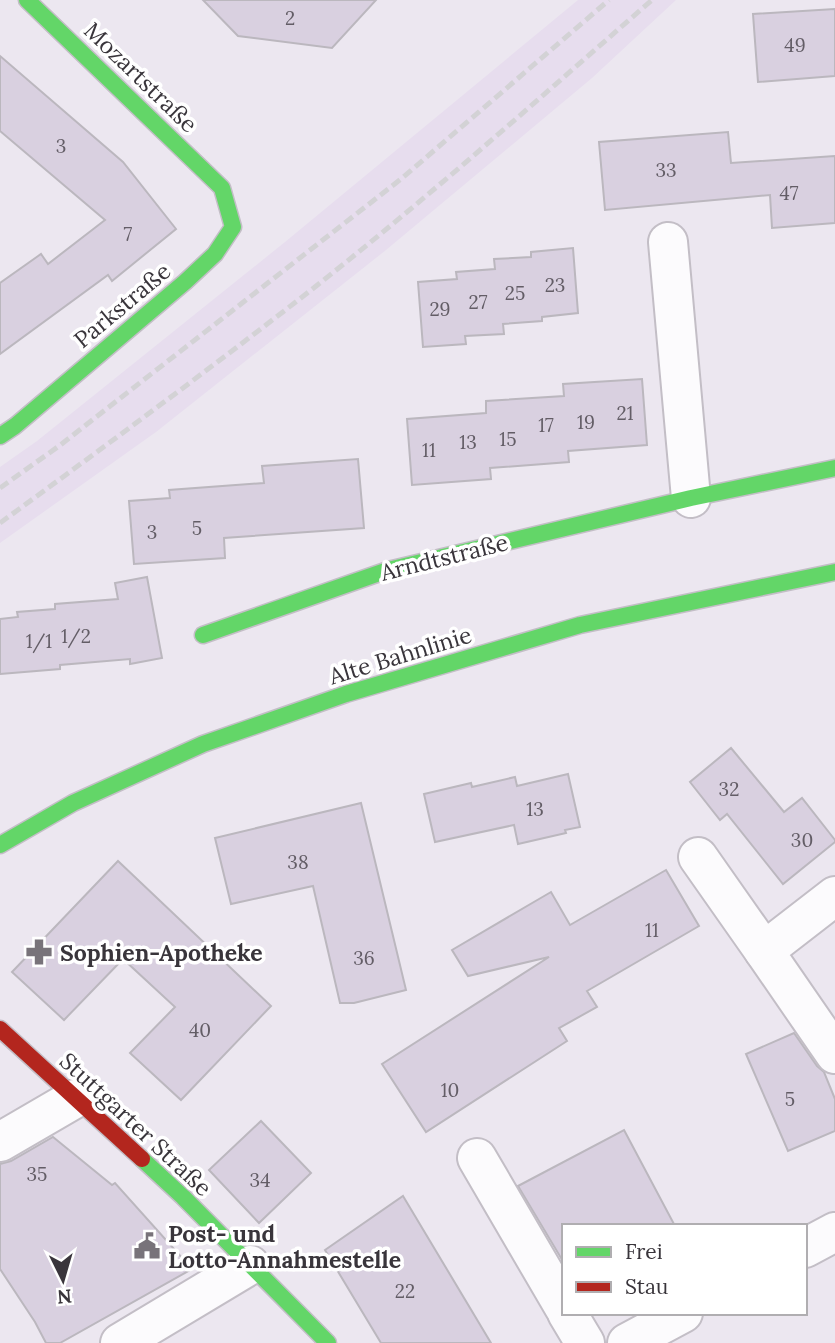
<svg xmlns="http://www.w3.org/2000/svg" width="835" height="1343" viewBox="0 0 835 1343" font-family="Lora,serif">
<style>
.built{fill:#e7ddee}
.building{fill:#d9d0e0;stroke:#bbb7be;stroke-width:2}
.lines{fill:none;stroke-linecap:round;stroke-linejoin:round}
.street-casing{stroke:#c3bec6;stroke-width:42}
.fast-casing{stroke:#c3bec6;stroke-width:19}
.jam-casing{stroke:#c3bec6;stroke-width:19}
.street{stroke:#fcfbfd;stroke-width:38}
.fast{stroke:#63d668;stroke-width:16}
.jam{stroke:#b3261e;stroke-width:16}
.rail{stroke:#d3d2d5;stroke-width:5;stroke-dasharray:10 5;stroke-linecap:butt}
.labels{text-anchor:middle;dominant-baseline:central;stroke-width:7;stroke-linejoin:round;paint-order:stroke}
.number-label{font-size:19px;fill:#635d66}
.street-label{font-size:23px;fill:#39353b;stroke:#fff}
.poi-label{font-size:23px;font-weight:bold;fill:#39353b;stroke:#fff;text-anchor:start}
</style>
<rect width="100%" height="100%" fill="#ece7f0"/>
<polygon class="built" points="578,0 676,0 592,78 386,250 156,432 0,543 0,467 37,441 285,242"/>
<g class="building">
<polygon points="203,0 376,0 332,48 238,36"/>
<polygon points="835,9 835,76 758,82 753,14"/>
<polygon points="0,56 123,162 176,229 112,281 108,275 0,354 0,283 41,254 48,264 105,220 0,131"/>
<polygon points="728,132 731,163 835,156 835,223 772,228 770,195 605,210 599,142"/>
<polygon points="573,248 578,313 542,317 542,321 503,324 504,334 465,336 466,344 423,347 418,282 457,279 456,272 495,269 494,259 531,257 531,252"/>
<polygon points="642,379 647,445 568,451 569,462 490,468 491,479 412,485 407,419 486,413 486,401 564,396 563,384"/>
<polygon points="358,459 364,528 224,538 225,558 134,564 129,501 170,498 169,490 264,483 262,466"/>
<polygon points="147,577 162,658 130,664 130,659 60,665 60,669 0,674 0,619 18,617 17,612 55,609 55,604 118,599 115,583"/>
<polygon points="731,748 784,812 802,798 835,840 835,842 783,884 727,814 720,820 690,782"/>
<polygon points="568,774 580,827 565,830 566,833 518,844 514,825 435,842 424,794 471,783 472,787 515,777 517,786"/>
<polygon points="361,803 406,990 354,1003 340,1003 313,886 231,904 215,838"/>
<polygon points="118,861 271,1006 181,1100 130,1053 175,1007 123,959 64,1020 12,972"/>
<polygon points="666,870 699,926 587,991 597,1007 559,1028 567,1041 426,1132 382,1064 549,957 468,976 452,950 551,892 570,925"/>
<polygon points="794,1033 817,1066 824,1072 835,1099 835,1131 788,1151 746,1054"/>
<polygon points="261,1121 311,1173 259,1223 209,1170"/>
<polygon points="624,1130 675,1226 564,1226 564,1263 518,1186"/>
<polygon points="53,1137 112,1185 115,1183 192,1269 60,1343 46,1343 35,1322 0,1269 0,1164 11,1161"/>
<polygon points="403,1196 491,1343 381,1343 325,1250"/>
</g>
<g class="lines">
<g class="street-casing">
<g id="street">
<polyline points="668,242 691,498"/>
<polyline points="698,857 764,951"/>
<polyline points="835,896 764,951 835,1054"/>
<polyline points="0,1142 74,1099"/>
<polyline points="477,1158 564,1307"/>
<polyline points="805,1248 835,1232"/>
<polyline points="567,1313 585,1343"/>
<polyline points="120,1343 250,1265"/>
<polyline points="627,1343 683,1313"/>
</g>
</g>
<g class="fast-casing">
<g id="fast">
<polyline points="0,436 15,426 185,282 215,254 233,227 222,188 27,0"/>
<polyline points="203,635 388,570 691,498 835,468"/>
<polyline points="0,845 73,803 203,744 346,694 580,625 835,572"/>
<polyline points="142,1159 183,1197 328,1343"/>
</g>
</g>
<g class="jam-casing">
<polyline id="jam" points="0,1029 142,1159"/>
</g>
<use href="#street" class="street"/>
<use href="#fast" class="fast"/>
<use href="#jam" class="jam"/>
<g class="rail">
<polyline points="0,488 59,446 401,179 609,0"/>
<path d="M 0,523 C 100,450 199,377 297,301 C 419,206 535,102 652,0"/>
</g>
</g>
<defs>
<g id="pharmacy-bare" transform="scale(2.1)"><path d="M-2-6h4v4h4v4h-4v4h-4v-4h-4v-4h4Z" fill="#78737a" stroke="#fff" stroke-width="2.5" paint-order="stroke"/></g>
<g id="civic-bare" transform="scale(2.1)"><path d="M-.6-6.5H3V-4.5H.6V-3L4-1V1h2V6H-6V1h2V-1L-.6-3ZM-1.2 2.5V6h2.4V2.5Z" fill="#78737a" stroke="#fff" stroke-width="2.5" paint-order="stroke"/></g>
</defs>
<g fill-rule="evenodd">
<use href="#pharmacy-bare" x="39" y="952"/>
<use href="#civic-bare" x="147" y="1246"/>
</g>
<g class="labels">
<g class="number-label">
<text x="290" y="18">2</text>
<text x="795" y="45">49</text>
<text x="61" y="146">3</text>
<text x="666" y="170">33</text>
<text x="789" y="193">47</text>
<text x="128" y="234">7</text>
<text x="555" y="285">23</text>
<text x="515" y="293">25</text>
<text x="478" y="302">27</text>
<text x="440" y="309">29</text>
<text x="625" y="413">21</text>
<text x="586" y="422">19</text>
<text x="546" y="425">17</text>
<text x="508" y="439">15</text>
<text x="468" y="442">13</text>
<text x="429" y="450">11</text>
<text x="197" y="528">5</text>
<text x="152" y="532">3</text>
<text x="76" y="636">1/2</text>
<text x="39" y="641">1/1</text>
<text x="729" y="789">32</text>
<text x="535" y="809">13</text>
<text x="802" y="840">30</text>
<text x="298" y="862">38</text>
<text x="652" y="930">11</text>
<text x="364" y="958">36</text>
<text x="200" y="1030">40</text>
<text x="450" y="1090">10</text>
<text x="790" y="1099">5</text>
<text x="37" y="1174">35</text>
<text x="260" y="1180">34</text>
<text x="405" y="1291">22</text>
</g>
<g class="street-label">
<text transform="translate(141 77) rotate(44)">Mozartstraße</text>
<text transform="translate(122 305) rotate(-40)">Parkstraße</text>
<text transform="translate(444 557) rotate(-14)">Arndtstraße</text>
<text transform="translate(400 655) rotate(-17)">Alte Bahnlinie</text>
<text transform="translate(136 1124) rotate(43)">Stuttgarter Straße</text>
</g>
<g class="poi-label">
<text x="60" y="952">Sophien-Apotheke</text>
<text x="168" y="1233">Post- und<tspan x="168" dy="26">Lotto-Annahmestelle</tspan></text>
</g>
</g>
<rect x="562" y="1224" width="245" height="91" fill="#ffffff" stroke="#b0aeb1" stroke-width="2"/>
<rect x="576" y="1247" width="35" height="10" fill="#63d668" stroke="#b0aeb1" stroke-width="2"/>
<text x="625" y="1259" font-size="21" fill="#39353b">Frei</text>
<rect x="576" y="1282" width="35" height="10" fill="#b3261e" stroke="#b0aeb1" stroke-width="2"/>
<text x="625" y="1294" font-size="21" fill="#39353b">Stau</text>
<g transform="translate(63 1280) rotate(175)" stroke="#ffffff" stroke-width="5" paint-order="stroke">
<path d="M0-5L12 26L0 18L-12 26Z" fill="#39353b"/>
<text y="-10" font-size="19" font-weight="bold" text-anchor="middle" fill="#39353b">N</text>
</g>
</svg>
